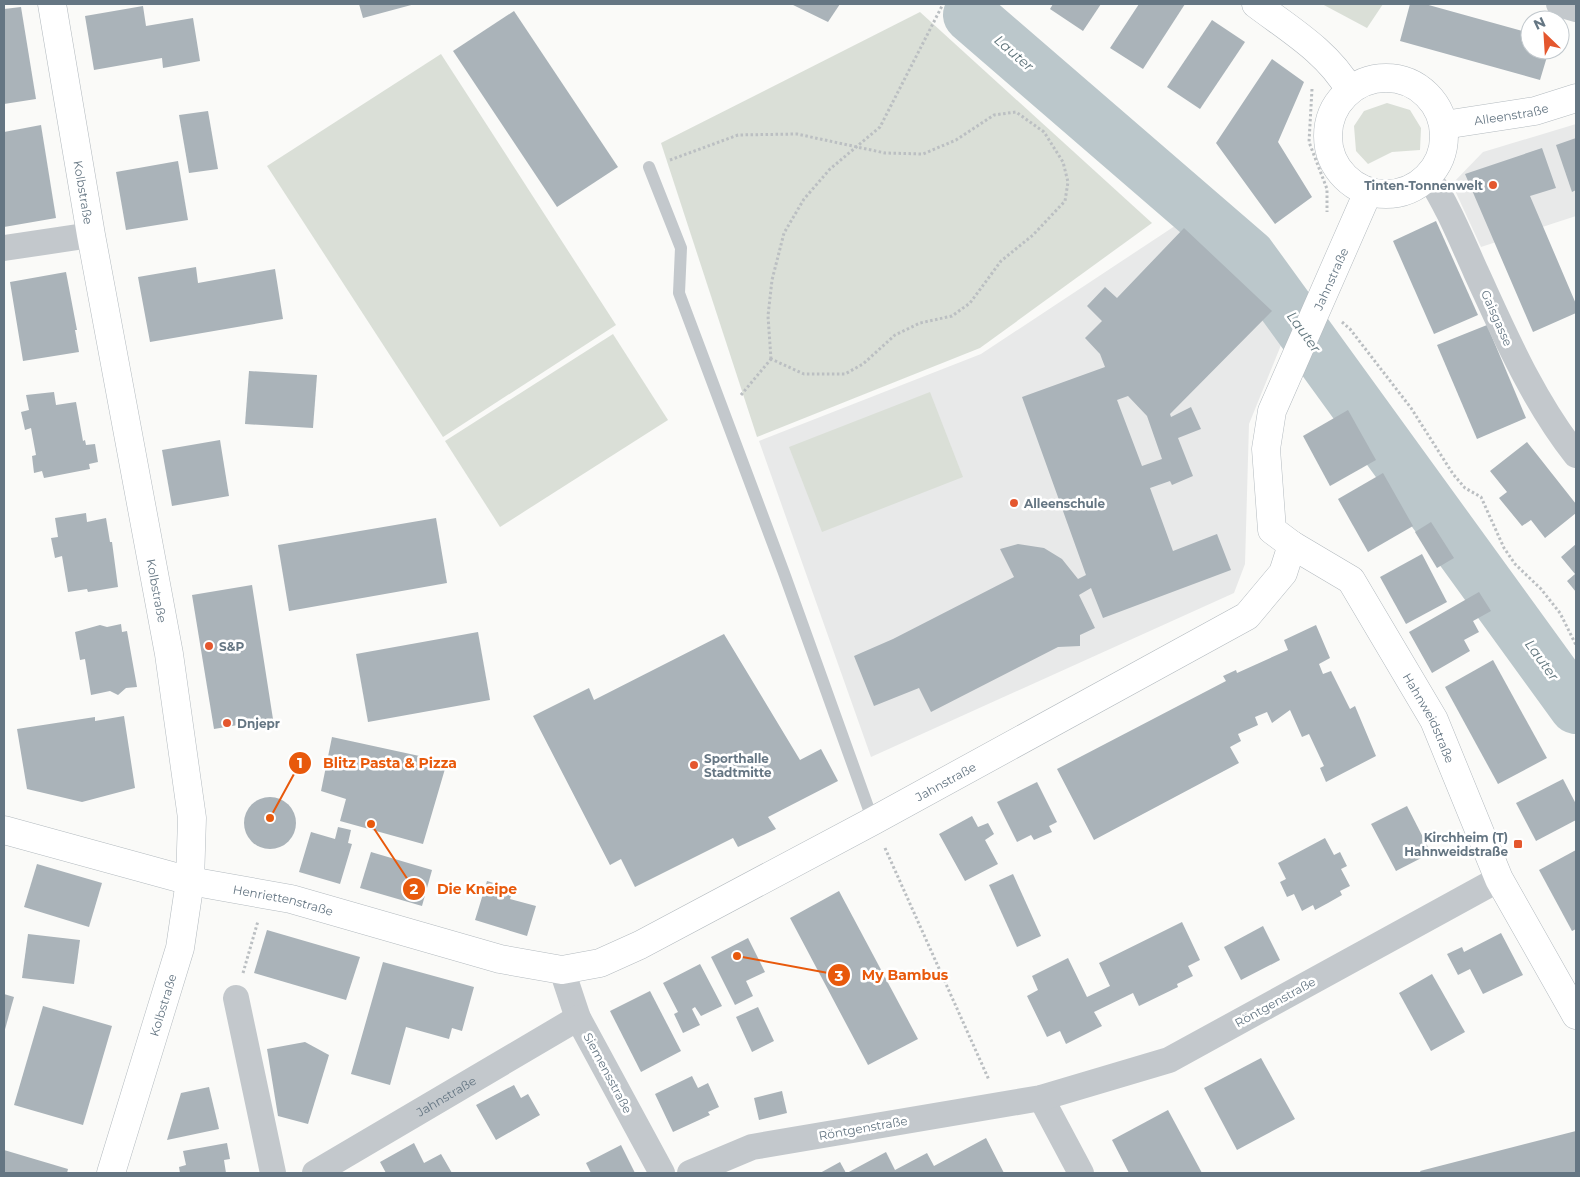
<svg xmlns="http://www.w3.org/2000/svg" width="1580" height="1177" viewBox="0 0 1580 1177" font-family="Montserrat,sans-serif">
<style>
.built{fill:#e8e9e9}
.green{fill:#dadfd7}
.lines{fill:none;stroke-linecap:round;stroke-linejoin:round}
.river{stroke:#bbc7cb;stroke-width:54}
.building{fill:#aab3b9;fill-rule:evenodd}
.secondary-casing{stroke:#b3babf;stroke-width:29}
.path{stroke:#bbbfc2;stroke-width:3;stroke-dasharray:2.5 2.5;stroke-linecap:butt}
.lane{stroke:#c3c8cc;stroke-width:12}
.street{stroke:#c3c8cc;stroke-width:26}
.secondary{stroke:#fff;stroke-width:28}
.poi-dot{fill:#e4572e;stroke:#fff;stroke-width:2}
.labels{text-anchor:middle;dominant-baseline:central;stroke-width:5;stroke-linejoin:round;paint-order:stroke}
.street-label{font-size:12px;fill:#657683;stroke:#fff}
.poi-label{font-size:12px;font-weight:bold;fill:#657683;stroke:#fff;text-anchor:start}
.water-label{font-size:14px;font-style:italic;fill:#60757c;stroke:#fff}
.leader{fill:none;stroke:#e8590c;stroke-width:2}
.callout-dot{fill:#e8590c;stroke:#fff;stroke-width:2}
.mark-label{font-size:15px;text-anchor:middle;font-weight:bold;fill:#fff}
.callout-label{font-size:14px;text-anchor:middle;font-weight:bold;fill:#e8590c;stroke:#fff;stroke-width:5;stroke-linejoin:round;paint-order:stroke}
</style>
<rect width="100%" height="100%" fill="#fafaf8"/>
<g class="built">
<polygon points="1576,124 1576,216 1481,247 1452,184 1483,152"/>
<polygon points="1190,216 1292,318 1249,424 1245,564 1234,593 871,757 759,441 981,354"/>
</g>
<g class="green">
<polygon points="1322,4 1383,4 1367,28"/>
<polygon points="920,12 1152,223 980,348 757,437 661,143"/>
<polygon points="441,54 616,325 443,437 267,166"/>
<polygon points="1387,103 1410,110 1421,128 1420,150 1392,152 1368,164 1356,151 1354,126 1364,111"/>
<polygon points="613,334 668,420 500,527 445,441"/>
<polygon points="930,392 963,477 822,532 789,447"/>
</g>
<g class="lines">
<polyline class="river" points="970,15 1249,256 1576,707"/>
</g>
<g class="building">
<polygon points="359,4 415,4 363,18"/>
<polygon points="791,4 840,4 828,22"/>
<polygon points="1053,4 1101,4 1083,31 1050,9"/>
<polygon points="1139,4 1185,4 1143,69 1110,48"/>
<polygon points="1410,4 1425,4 1530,33 1530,50 1549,50 1540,80 1400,41"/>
<polygon points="143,6 146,26 193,18 200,61 163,68 162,58 94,70 85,16"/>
<polygon points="21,7 36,99 4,104 4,9"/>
<polygon points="514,11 618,167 557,207 453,51"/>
<polygon points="1212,20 1245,42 1200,109 1167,87"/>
<polygon points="1272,59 1304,82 1278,142 1312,197 1275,224 1216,143"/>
<polygon points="208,111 218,169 189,173 179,115"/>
<polygon points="41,125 56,218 4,227 4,132"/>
<polygon points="1576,138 1576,190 1572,192 1556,145"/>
<polygon points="1542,148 1556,188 1530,196 1576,304 1576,313 1533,332 1465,174"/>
<polygon points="178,161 188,220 126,230 116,172"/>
<polygon points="1436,221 1478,315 1434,334 1393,241"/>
<path d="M 1184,228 L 1272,311 L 1170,414 L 1171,417 L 1191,407 L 1201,429 L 1178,438 L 1193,476 L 1172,485 L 1170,481 L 1150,488 L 1173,551 L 1217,534 L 1231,570 L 1103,618 L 1091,588 L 1079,595 L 1095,628 L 1080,635 L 1080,646 L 1058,647 L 931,712 L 919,688 L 874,706 L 854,656 L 893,639 L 1014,577 L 1000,549 L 1018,544 L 1044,548 L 1062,559 L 1078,579 L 1086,575 L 1022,397 L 1105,367 L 1100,354 L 1085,338 L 1102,321 L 1087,306 L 1105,287 L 1117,298 ZM 1128,396 L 1147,416 L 1162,459 L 1142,466 L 1117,400 Z"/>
<polygon points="196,267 198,283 275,269 283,319 150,342 138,277"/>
<polygon points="66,272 77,330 75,330 79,352 23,361 10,282"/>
<polygon points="1487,325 1526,418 1477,439 1437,345"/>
<polygon points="249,371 317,375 313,428 245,424"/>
<polygon points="54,392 56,405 76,402 83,441 85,440 86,445 95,444 98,462 89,464 90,469 44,478 42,471 34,473 32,456 36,455 31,428 25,430 21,412 29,410 26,395"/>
<polygon points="1348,410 1376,460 1330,486 1303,436"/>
<polygon points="220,440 229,496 172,506 162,450"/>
<polygon points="1527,442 1576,504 1576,513 1545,538 1531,520 1522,526 1499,498 1507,492 1490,471"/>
<polygon points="1383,473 1413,526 1368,552 1338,499"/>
<polygon points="86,513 87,522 106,518 110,542 112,542 118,587 88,592 87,589 68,592 62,556 55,558 51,538 58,537 55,518"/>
<polygon points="436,518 447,583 289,611 278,545"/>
<polygon points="1431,522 1454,558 1437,568 1415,532"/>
<polygon points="1576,544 1576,592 1567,581 1575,574 1561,557"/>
<polygon points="1422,554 1447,602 1406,624 1380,577"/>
<polygon points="252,585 273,719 214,729 192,595"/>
<polygon points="1479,592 1491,611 1473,621 1479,632 1464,640 1470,651 1432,673 1409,632"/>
<polygon points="121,624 122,632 127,631 137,687 126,688 118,695 110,691 91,695 85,659 80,660 75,632 100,625 107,627"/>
<polygon points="1316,625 1330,658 1319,664 1323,674 1331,671 1350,709 1355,706 1376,756 1326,782 1320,768 1324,766 1309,734 1302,737 1290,710 1272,723 1267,712 1255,717 1258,725 1238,734 1241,741 1230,747 1239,763 1094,840 1057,769 1226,681 1223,676 1236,670 1237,673 1288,650 1284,640"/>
<polygon points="478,632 490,700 368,722 356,654"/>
<polygon points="724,634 800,760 821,749 838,781 768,817 776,829 738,847 733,838 635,887 621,859 610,865 533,716 589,688 594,700"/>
<polygon points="1493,660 1547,758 1498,784 1445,687"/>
<polygon points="124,716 135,788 82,802 27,789 17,729 95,717 95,721"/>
<polygon points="332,737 447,762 423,844 340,821 346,799 321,791"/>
<polygon points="1563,779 1576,804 1576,820 1536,841 1516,803"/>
<polygon points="1037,782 1057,822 1049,826 1052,832 1034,840 1031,835 1017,842 997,802"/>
<circle cx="270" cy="823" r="26"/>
<polygon points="1407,806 1431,853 1396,871 1371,824"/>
<polygon points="972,816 978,827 988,823 994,834 985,840 998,864 965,881 939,834"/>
<polygon points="338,827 351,830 348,843 352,844 340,884 299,872 311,832 335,839"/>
<polygon points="1325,838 1334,855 1340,852 1347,866 1341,869 1350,886 1340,891 1342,895 1328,903 1315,910 1313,905 1302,911 1294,894 1287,897 1280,882 1286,879 1278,863"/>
<polygon points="1576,850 1576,929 1572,931 1539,870"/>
<polygon points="371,852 432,870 422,906 360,888"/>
<polygon points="37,864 102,883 89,927 24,907"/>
<polygon points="1013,874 1041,936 1017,947 989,885"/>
<polygon points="487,881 501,885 500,890 512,893 510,899 536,906 527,936 475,920"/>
<polygon points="839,891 918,1039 868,1065 790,918"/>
<polygon points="1182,922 1200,960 1188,966 1193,976 1177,984 1178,987 1139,1006 1133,993 1094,1012 1102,1026 1066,1044 1060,1031 1047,1037 1027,996 1038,990 1032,976 1068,958 1087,997 1110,986 1099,963"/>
<polygon points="1263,926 1280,960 1241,980 1224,947"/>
<polygon points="267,930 360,957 346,1000 254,973"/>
<polygon points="1501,933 1523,975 1483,994 1470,969 1458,975 1447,954 1462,947 1464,952"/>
<polygon points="28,934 80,940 74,984 22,978"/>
<polygon points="748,938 765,972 746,981 753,996 735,1005 711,957"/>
<polygon points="383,962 474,987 462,1031 452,1028 449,1039 406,1027 390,1085 351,1074"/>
<polygon points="700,964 722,1006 701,1016 695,1007 692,1009 700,1025 683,1033 674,1014 678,1012 663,983"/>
<polygon points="1432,974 1465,1032 1431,1051 1399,993"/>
<polygon points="650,991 681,1051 641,1072 610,1011"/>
<polygon points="4,994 14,997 4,1033"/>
<polygon points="43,1006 112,1026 83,1125 14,1105"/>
<polygon points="758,1007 774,1041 752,1052 736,1017"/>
<polygon points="305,1042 329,1055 308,1124 278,1116 267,1049"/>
<polygon points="1261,1058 1295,1119 1237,1150 1204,1088"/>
<polygon points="692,1076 698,1088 708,1083 719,1107 708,1112 710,1115 673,1132 655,1094"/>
<polygon points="514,1085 521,1098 528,1094 540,1115 496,1140 476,1105"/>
<polygon points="209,1087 219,1129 167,1140 181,1093"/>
<polygon points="782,1091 787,1113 759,1120 754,1098"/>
<polygon points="1168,1110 1202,1173 1129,1173 1112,1140"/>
<polygon points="1576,1131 1576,1173 1421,1173 1420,1171"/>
<polygon points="986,1138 1004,1173 847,1173 886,1152 895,1170 927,1153 934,1166"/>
<polygon points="227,1143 230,1159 224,1160 226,1173 180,1173 179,1167 186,1165 183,1151"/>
<polygon points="414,1143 424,1163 441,1154 452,1173 386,1173 380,1162"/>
<polygon points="621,1145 635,1173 591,1173 586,1163"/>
<polygon points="4,1150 68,1169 67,1173 4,1173"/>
<polygon points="840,1162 846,1173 820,1173"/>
</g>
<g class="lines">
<g class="secondary-casing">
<g id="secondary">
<path id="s2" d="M 52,4 L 91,235 L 169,654 L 192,818 L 190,881 L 180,948 L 111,1173"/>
<path d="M 1256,4 C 1289,29 1328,52 1349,89"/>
<circle cx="1386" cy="136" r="58"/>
<path id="s3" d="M 1444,125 L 1535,111 L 1576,98"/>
<path id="s4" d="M 1368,192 L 1272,411 L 1266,449 L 1272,530 L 1292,545 L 1351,580 L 1434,720 L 1499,879 L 1576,1015"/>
<path id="s5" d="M 4,830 L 190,881 L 291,899 L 500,959 L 562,970 L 600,963 L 640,945 L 873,821 L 1247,616 L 1283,573 L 1292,545"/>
</g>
</g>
<g class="path">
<polyline points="1312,89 1309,142 1327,189 1327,212"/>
<polyline points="670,160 738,135 797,134 885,153 923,154 956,140 994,115 1016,112 1044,132 1063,162 1068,182 1065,201 1033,235 1001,261 970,303 952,316 920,323 895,335 863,364 845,374 804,374 771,359"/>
<polyline points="1342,322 1350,329 1411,408 1453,474 1465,488 1481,497 1504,548 1515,564 1541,589 1560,613 1576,645"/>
<polyline points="771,359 768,316 772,280 784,233 804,199 830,169 880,127 943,4"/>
<polyline points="741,395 771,359"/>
<polyline points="885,848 989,1080"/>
<polyline points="243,973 258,921"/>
</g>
<polyline class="lane" points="649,167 681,248 679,293 784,573 873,821"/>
<g class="street">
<polyline points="1559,4 1576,9"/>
<path d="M 1428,176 C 1448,206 1461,239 1476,272 C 1505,335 1532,399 1576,455"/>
<polyline points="4,248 91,235"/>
<polyline points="562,970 578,1018 662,1173"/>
<polyline points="236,998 273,1173"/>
<polyline points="1041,1098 1081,1173"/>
<path id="s1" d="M 315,1173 L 578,1018"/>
<polyline points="690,1173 752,1147 1041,1098 1169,1060 1499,879"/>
</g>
<use href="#secondary" class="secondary"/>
</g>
<g class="poi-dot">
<circle cx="1493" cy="185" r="5"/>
<circle cx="1014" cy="503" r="5"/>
<circle cx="209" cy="646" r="5"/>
<circle cx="227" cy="723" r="5"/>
<circle cx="694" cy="765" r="5"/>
<rect x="1513" y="839" width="10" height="10" rx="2.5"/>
</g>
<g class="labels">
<g class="street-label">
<text stroke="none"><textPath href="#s3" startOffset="68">Alleenstraße</textPath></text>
<text stroke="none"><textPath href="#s2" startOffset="191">Kolbstraße</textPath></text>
<text transform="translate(1331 279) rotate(-66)">Jahnstraße</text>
<text transform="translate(1497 318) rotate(66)">Gaisgasse</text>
<text stroke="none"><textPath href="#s2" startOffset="596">Kolbstraße</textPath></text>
<text stroke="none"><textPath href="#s4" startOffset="611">Hahnweidstraße</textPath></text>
<text stroke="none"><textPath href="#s5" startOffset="1005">Jahnstraße</textPath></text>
<text stroke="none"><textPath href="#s5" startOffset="288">Henriettenstraße</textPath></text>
<text transform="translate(1275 1002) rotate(-29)">Röntgenstraße</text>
<text transform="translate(163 1005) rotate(-73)">Kolbstraße</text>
<text transform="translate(608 1073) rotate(62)">Siemensstraße</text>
<text stroke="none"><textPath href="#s1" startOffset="152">Jahnstraße</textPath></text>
<text transform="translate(863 1128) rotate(-10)">Röntgenstraße</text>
</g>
<g class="poi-label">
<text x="1483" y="185" text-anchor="end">Tinten-Tonnenwelt</text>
<text x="1024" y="503">Alleenschule</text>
<text x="219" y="646">S&amp;P</text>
<text x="237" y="723">Dnjepr</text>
<text x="704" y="758">Sporthalle<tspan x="704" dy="14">Stadtmitte</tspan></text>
<text x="1508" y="837" text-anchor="end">Kirchheim (T)<tspan x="1508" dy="14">Hahnweidstraße</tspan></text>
</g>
<g class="water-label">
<text transform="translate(1014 53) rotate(41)">Lauter</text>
<text transform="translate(1304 332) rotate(54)">Lauter</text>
<text transform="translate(1542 660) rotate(54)">Lauter</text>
</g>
</g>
<path class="leader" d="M270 818L300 763M371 824L414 889M737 956L839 975"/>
<g class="callout-dot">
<circle cx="270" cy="818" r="5"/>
<circle cx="371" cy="824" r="5"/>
<circle cx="737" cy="956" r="5"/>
<circle cx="300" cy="763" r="12"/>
<circle cx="414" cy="889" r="12"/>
<circle cx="839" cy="975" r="12"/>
</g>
<g class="mark-label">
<text x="300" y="768">1</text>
<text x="414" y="894">2</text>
<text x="839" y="981">3</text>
</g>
<g class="callout-label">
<text x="390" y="768">Blitz Pasta &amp; Pizza</text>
<text x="477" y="894">Die Kneipe</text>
<text x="905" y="980">My Bambus</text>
</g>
<rect width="1580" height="1177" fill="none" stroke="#657683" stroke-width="10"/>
<g transform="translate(1545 35) rotate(335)"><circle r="24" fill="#ffffff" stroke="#c1c8cd"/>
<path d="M0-4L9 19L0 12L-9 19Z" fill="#e4572e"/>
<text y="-8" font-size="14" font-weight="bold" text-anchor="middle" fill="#657683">N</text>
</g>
</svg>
